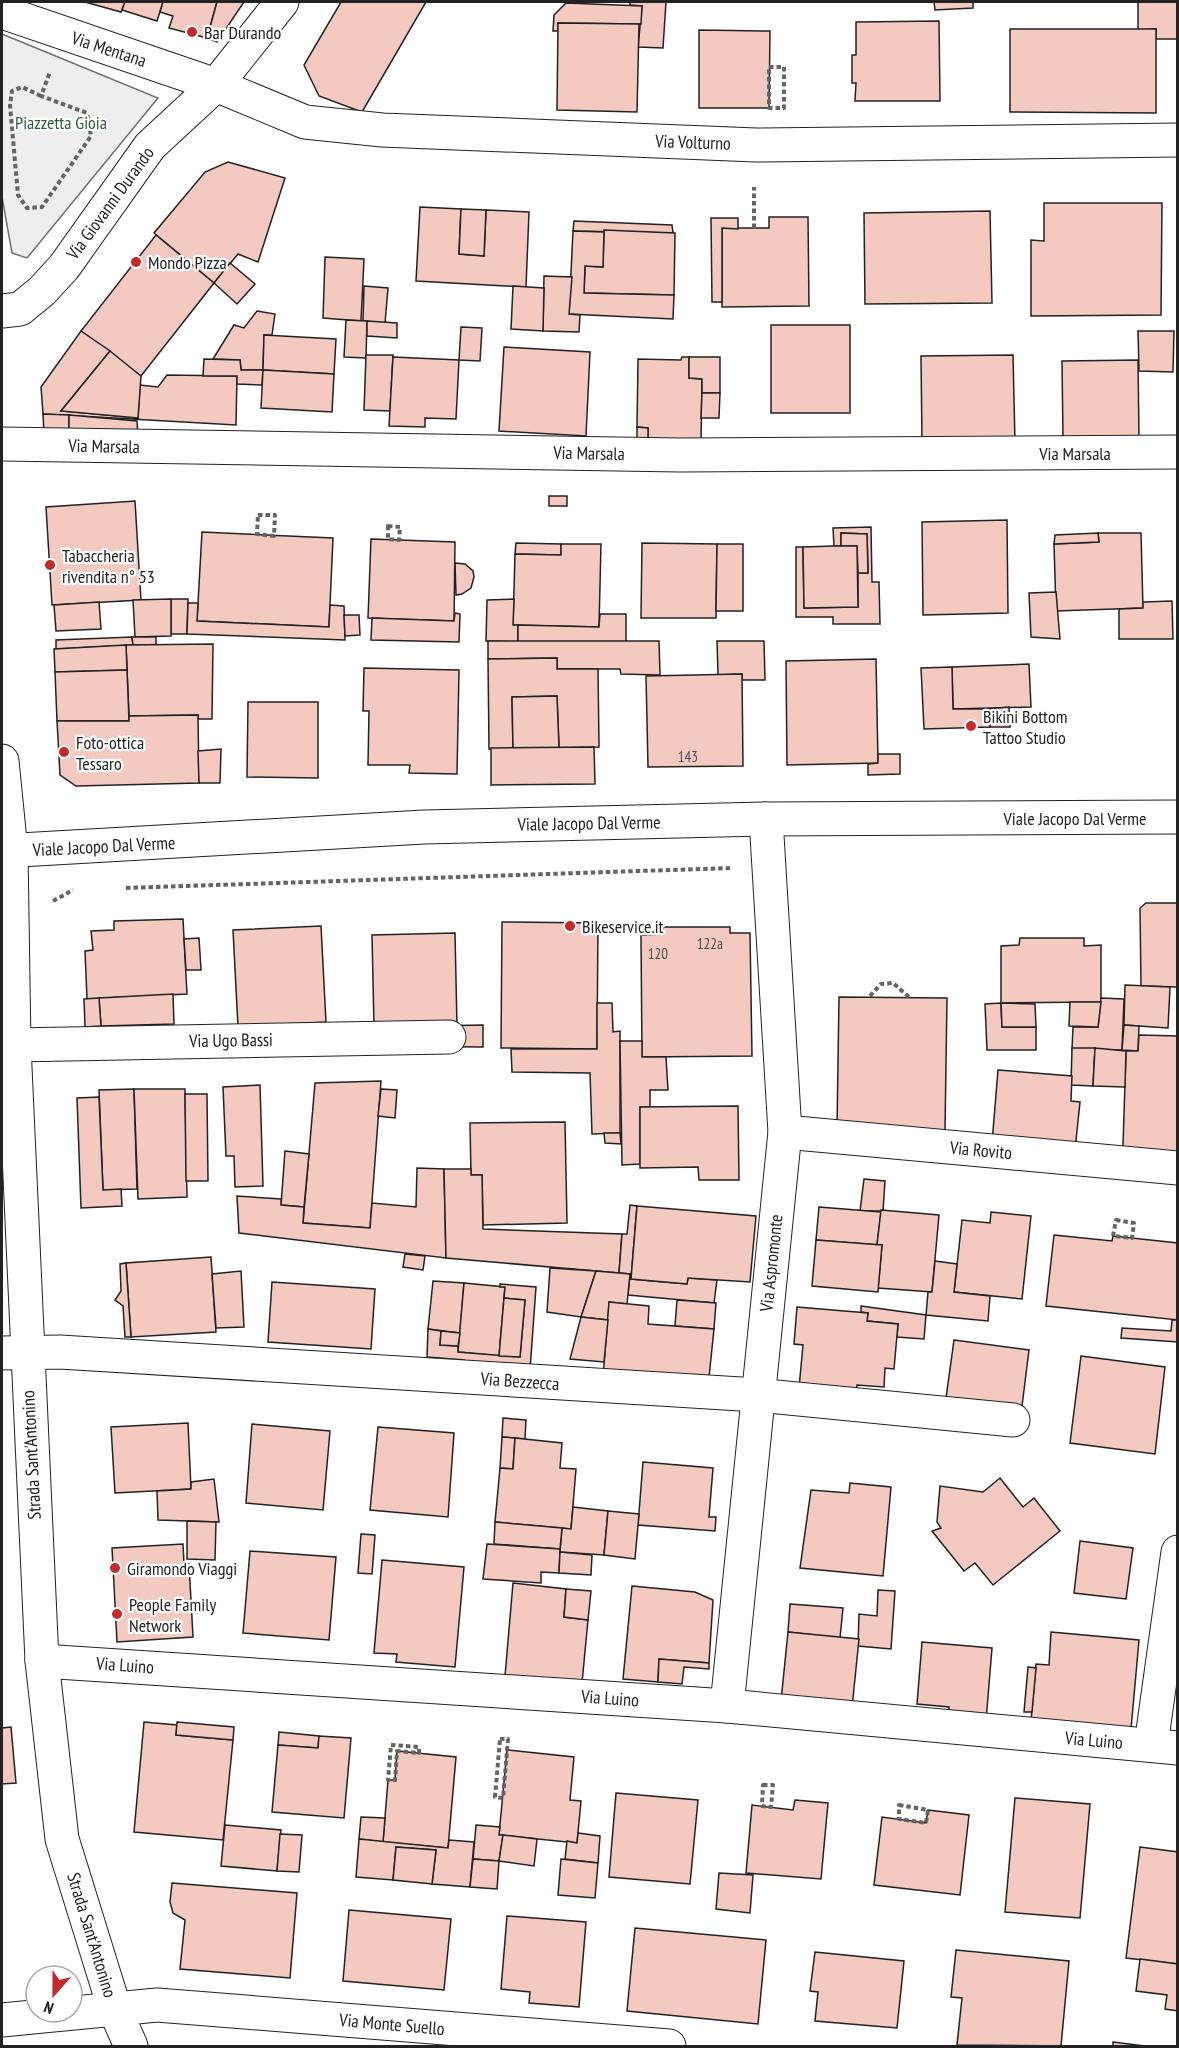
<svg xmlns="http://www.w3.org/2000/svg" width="1179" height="2048" viewBox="0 0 1179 2048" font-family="'PT Sans Narrow',sans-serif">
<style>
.green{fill:#eee;stroke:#6f6f6f;stroke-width:1.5}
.building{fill:#f3c9c0;stroke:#222;stroke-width:1.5}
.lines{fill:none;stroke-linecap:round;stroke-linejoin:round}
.street-casing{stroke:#222;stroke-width:35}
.secondary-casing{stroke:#222;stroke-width:35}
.primary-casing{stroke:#222;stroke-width:35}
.path{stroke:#646464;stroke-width:4;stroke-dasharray:4.5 3;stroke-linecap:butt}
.street{stroke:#fff;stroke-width:33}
.secondary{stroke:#fff;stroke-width:33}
.primary{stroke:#fff;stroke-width:33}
.poi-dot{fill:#c62828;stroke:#fff;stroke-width:2}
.labels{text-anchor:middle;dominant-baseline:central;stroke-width:4.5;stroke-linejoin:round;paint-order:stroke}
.number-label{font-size:15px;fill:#564c4a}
.poi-label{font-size:18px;fill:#222;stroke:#fff;text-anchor:start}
.street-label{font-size:18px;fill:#222;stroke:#fff}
.park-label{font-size:18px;fill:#2f5e38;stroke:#fff}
</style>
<rect width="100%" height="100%" fill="#fff"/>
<polygon class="green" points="2,34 158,98 27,258 12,253 2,197"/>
<g class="building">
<polygon points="85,2 125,2 121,12"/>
<polygon points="125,2 163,2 157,21 122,10"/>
<polygon points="163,2 217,2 207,38 169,28 173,16 160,12"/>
<polygon points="217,2 244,2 217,42 207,38"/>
<polygon points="341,2 426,2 362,112 319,96 304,65"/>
<polygon points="630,2 666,2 663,48 638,47 642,6 630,5"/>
<polygon points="934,2 973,2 973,8 935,10"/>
<polygon points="1138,2 1178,2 1178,39 1156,39 1156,29 1138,30"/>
<polygon points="566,3 642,6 641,24 558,23 558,31 553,31 554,15"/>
<polygon points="939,21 940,101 855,101 856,83 852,83 852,55 856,55 856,22"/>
<polygon points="558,23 639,24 637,112 557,110"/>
<polygon points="1010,29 1156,29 1156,113 1010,112"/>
<polygon points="699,30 770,31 769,108 699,108"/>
<polygon points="228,162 285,178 258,262 238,254 214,283 154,233 205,172"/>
<polygon points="1044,203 1162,203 1161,315 1031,316 1031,240 1044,241"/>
<polygon points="420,207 461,209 459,254 484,256 486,210 529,212 526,287 416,281"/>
<polygon points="461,209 486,210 484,256 459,254"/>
<polygon points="990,211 992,303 865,304 864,213"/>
<polygon points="769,217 808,217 809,306 722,307 722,228 769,228"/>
<polygon points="711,218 738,218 738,229 722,228 722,302 712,302"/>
<polygon points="574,221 672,225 673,233 573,231"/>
<polygon points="604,230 675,233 674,295 584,293 585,266 603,267"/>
<polygon points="573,231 604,232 603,267 585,266 584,293 674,295 673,319 569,314"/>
<polygon points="156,235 214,283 141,376 81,331"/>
<polygon points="325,257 364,259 361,321 323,318"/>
<polygon points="230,263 255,284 237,304 214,283"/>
<polygon points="544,276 572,277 569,314 580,315 579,332 543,331"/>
<polygon points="364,286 388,288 385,323 363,321"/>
<polygon points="513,286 544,288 543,331 511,329"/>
<polygon points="257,311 275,314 272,335 264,335 263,370 241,370 240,360 213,359 234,325 244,328"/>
<polygon points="346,320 367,321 366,358 344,357"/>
<polygon points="367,321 397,323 397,338 367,336"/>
<rect x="771" y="325" width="79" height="88"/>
<polygon points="461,327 482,328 480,361 459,360"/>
<polygon points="81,331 110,351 61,411 138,418 140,385 158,387 167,375 237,376 236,425 43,414 41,387"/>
<polygon points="1138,331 1174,331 1173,372 1139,371"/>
<polygon points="264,335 336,339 334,374 263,370"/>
<polygon points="504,347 590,352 586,436 499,431"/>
<polygon points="110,351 141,376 138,418 61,411"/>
<polygon points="366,355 393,355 390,411 364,410"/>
<polygon points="1013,355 1015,442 922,443 921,356"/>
<polygon points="393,357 459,360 456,419 425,418 425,427 389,426"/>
<polygon points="682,357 689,357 689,378 702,379 701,442 648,442 648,428 637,427 638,359 681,360"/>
<polygon points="689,357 720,357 720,393 702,393 702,379 689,378"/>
<polygon points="204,359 240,360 241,370 263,370 262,385 237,384 237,376 203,376"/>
<polygon points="1138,360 1139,438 1063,439 1062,361"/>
<polygon points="263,370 334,374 332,412 261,408"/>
<polygon points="702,393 720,393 719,418 701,418"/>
<polygon points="43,414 69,415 69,435 44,435"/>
<polygon points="69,415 137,421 138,438 69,435"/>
<polygon points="637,427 648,428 648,442 637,442"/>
<rect x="549" y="496" width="18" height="10"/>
<polygon points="135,501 141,600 52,605 46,507"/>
<polygon points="1007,520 1008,613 923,615 922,522"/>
<polygon points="871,527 872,582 879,582 880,624 833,624 833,617 796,617 796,547 803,547 804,608 858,607 858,573 868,573 867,534 841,533 841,546 834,546 833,528"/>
<polygon points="202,532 333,538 329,627 197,621"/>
<polygon points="841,533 867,534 868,573 858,573 857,546 841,546"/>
<polygon points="1098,533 1141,533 1143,608 1056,611 1054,544 1099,542"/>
<polygon points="1098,533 1099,542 1054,544 1055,535"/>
<polygon points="371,539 455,542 454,621 368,618"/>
<polygon points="516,543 561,544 561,555 515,554"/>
<polygon points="642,543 717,544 716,618 641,618"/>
<polygon points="561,544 601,544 599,627 513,625 515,554 561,555"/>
<polygon points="717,544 743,544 743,611 716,611"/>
<polygon points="834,546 857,546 858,607 804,608 803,547"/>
<polygon points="455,563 465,564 473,571 474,577 471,588 462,594 456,595"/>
<polygon points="1056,592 1060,639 1031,637 1029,593"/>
<polygon points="171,599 188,599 187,634 171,634"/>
<polygon points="171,599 171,636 135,637 133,600"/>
<polygon points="514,599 513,625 518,625 518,642 486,641 487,600"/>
<polygon points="1172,601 1173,639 1119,639 1119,609 1143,608 1143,602"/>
<polygon points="99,602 101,629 56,631 54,605"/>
<polygon points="188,603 198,603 197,621 329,627 330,605 344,606 345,640 187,634"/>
<polygon points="455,613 460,614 459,642 371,640 372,618 454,621"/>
<polygon points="600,614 626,614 626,642 518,642 518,625 599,627"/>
<polygon points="344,615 359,615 360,635 345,636"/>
<polygon points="132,637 133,645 56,649 56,640"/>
<polygon points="132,637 156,637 156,645 133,645"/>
<polygon points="488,641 659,641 660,675 621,674 620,669 557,669 557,658 488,659"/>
<polygon points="717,641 764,641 765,680 742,680 742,674 718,675"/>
<polygon points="213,644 212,719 198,719 198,715 129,716 126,645"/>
<polygon points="126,645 127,670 55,672 54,649"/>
<polygon points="557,658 557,669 598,669 599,747 559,748 557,696 512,697 513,749 489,749 488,659"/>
<polygon points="876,659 878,763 787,765 786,661"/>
<polygon points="1029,664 1031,707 953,709 952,667"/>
<polygon points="952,667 953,709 989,709 990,727 924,729 921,668"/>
<polygon points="364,668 459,670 457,774 409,773 410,765 368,765 369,711 363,711"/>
<polygon points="127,670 129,721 57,721 55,672"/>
<polygon points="742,674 743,766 648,767 646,676"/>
<polygon points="557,696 559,748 513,749 512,697"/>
<polygon points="248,702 318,702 318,778 247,777"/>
<polygon points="1009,707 1010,727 990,727 989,709"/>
<polygon points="198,715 199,783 76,786 60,775 57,721 129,721 129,716"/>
<polygon points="594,747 595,784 491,785 491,748"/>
<polygon points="221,749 220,783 199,783 198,751"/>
<polygon points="878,754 900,754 900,774 868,775 868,764 878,763"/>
<polygon points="1146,903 1178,903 1178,987 1141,986 1140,908"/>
<polygon points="183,919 187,994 87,999 85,951 93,950 91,931 114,930 114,921"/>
<polygon points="502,922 598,923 597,1049 501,1048"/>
<polygon points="321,926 326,1022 238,1027 233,930"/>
<polygon points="663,927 730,927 730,933 750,933 752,1056 642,1057 641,935 663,934"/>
<polygon points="455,933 457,1026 374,1027 372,935"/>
<polygon points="199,938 201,970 186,970 184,939"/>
<polygon points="1020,938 1084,938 1084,946 1101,945 1101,1002 1001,1003 1001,946 1019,945"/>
<polygon points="1125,985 1170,987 1168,1028 1124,1025"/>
<polygon points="173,994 174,1024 101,1026 99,998"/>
<polygon points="839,997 947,998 945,1130 837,1128"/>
<polygon points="99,998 101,1026 85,1027 84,999"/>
<polygon points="1101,998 1124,999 1122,1050 1072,1049 1073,1027 1098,1027"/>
<polygon points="1070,1002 1101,1002 1098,1027 1069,1026"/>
<polygon points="597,1003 612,1003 613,1032 620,1031 620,1133 592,1134 590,1073 512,1072 511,1049 597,1049"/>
<polygon points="1001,1003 1002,1027 1036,1027 1036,1050 987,1050 985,1004"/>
<polygon points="1001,1003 1035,1004 1036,1027 1002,1027"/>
<polygon points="483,1025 483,1047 373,1046 374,1027"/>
<polygon points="1124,1025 1139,1026 1138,1051 1122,1050"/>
<polygon points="1139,1035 1178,1036 1178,1154 1129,1154 1123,1146 1126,1051 1138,1051"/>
<polygon points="620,1041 642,1041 642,1057 666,1057 668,1090 650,1090 650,1107 640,1107 640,1164 622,1165"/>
<polygon points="1072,1048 1095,1048 1093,1086 1071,1085"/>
<polygon points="1095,1048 1126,1051 1125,1087 1093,1086"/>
<polygon points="998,1070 1072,1076 1071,1101 1080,1102 1075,1150 992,1143"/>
<polygon points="381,1081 370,1228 303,1223 315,1083"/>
<polygon points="260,1085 263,1186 235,1187 234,1156 226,1156 223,1087"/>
<polygon points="134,1089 137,1189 103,1190 99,1090"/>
<polygon points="134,1089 185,1089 187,1197 138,1199"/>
<polygon points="381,1089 397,1090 395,1118 378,1116"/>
<polygon points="185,1094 207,1094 208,1181 186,1181"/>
<polygon points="99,1097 103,1190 121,1189 122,1206 81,1208 77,1098"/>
<polygon points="738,1106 739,1180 699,1180 698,1167 640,1168 640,1107"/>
<polygon points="565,1122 567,1223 483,1225 482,1175 471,1175 470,1123"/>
<polygon points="604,1133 620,1133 621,1144 605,1143"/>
<polygon points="285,1151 309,1154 304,1207 281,1205"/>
<polygon points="417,1168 444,1169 446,1258 239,1233 237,1196 281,1199 281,1205 304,1207 303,1223 370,1228 372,1203 416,1207"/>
<polygon points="444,1169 471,1169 471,1175 482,1175 483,1229 622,1234 619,1273 446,1258"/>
<polygon points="864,1179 885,1181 883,1211 860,1211"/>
<polygon points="630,1205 637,1206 631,1279 687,1284 688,1278 717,1280 714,1303 628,1295 630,1274 619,1273 622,1234 627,1234"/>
<polygon points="637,1206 756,1216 750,1282 688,1278 687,1284 631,1279"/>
<polygon points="819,1207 881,1212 877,1245 816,1240"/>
<polygon points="881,1210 939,1215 932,1292 878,1288 882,1245 877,1245"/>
<polygon points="991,1212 1031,1216 1022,1299 954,1292 962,1220 990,1223"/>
<polygon points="1054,1235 1112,1241 1113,1236 1178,1243 1178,1320 1046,1306"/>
<polygon points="816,1240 882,1245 878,1292 812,1286"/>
<polygon points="405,1254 425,1256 423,1270 403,1267"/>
<polygon points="211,1257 216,1332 131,1337 126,1263"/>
<polygon points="935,1261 957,1264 954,1292 990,1296 988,1321 926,1315 928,1292 932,1292"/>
<polygon points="126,1263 131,1337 125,1337 123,1306 115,1300 121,1291 120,1264"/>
<polygon points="550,1268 596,1271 581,1317 547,1312"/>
<polygon points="241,1271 244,1327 216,1328 212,1274"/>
<polygon points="596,1271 630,1274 627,1304 609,1302 608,1320 581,1317"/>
<polygon points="433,1281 464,1283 460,1333 428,1329"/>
<polygon points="272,1282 375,1289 371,1349 268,1342"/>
<polygon points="464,1283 505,1287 499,1356 458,1352"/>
<polygon points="500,1284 536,1287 530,1370 463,1365 464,1360 427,1357 428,1329 441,1331 440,1345 458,1346 458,1352 520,1357 525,1300 504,1298 505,1287 500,1287"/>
<polygon points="504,1298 525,1300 520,1357 499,1356"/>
<polygon points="677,1300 716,1303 714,1329 675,1326"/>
<polygon points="609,1302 649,1306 648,1324 714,1329 708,1387 603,1377"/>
<polygon points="861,1306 926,1315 924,1339 897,1337 898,1324 867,1321 868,1313 861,1312"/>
<polygon points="797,1307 868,1313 867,1321 898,1324 894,1369 885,1368 884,1387 857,1385 856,1394 799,1388 803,1345 794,1344"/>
<polygon points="581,1317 608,1320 604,1362 570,1359"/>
<polygon points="1172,1320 1178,1320 1178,1342 1121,1338 1122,1328 1171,1331"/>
<polygon points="441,1331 460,1333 458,1346 440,1345"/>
<polygon points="954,1340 1029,1350 1021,1414 946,1398"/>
<polygon points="1081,1356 1165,1367 1155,1454 1070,1443"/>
<polygon points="503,1418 526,1420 525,1439 502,1437"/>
<polygon points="188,1423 191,1489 115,1493 111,1427"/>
<polygon points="252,1424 330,1431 323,1510 246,1503"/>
<polygon points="378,1427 454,1433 448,1517 370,1510"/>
<polygon points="502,1437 515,1438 513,1469 500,1468"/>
<polygon points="515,1438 562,1443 560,1468 576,1469 571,1529 495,1522 500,1468 513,1469"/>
<polygon points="643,1462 713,1468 709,1517 716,1517 715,1531 638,1525"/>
<polygon points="1000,1478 1023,1507 1034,1498 1060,1531 993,1585 975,1563 964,1571 932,1531 941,1528 937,1522 940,1486 983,1492"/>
<polygon points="214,1479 219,1522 158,1520 157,1491 191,1489 191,1482"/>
<polygon points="850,1483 891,1487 883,1576 800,1568 811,1490 849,1493"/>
<polygon points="573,1507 608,1511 604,1555 560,1552 562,1528 571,1529"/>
<polygon points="608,1511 639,1514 635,1559 604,1555"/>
<polygon points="187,1521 216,1522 215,1560 187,1559"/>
<polygon points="495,1522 562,1528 560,1549 494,1544"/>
<polygon points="361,1534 375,1535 372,1574 358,1573"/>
<polygon points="1080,1541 1133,1548 1126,1599 1074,1593"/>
<polygon points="183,1544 184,1564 189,1564 193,1637 117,1642 112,1548"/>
<polygon points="487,1544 560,1549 559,1573 541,1572 541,1583 483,1579"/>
<polygon points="250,1551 336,1557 329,1640 243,1633"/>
<polygon points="560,1552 592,1555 591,1575 559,1573"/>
<polygon points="382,1560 464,1567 455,1667 396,1662 397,1654 374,1653"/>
<polygon points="513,1583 566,1589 564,1617 588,1620 582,1683 505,1676"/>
<polygon points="632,1586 695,1592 713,1600 709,1663 659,1659 658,1682 623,1679"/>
<polygon points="566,1589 591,1591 588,1620 564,1617"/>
<polygon points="878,1590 895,1591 891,1649 858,1646 859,1614 877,1616"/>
<polygon points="790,1604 843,1608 840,1638 788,1632"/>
<polygon points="788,1632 859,1639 852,1708 781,1701"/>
<polygon points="1051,1632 1139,1640 1131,1729 1031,1721 1036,1664 1049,1665"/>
<polygon points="922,1642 992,1648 986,1721 948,1718 949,1707 917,1704"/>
<polygon points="659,1659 709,1663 709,1669 684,1667 682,1684 658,1682"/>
<polygon points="1028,1667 1036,1668 1032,1712 1024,1712"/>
<polygon points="144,1722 177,1725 176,1735 233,1740 223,1840 134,1832"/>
<polygon points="177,1722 234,1727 233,1740 176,1735"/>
<polygon points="11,1727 16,1783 2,1784 2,1728"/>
<polygon points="279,1732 319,1736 318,1748 278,1745"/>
<polygon points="319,1736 351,1738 344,1818 272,1812 278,1745 318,1748"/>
<polygon points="507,1750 574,1757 570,1800 581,1801 577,1843 499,1835"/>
<polygon points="397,1751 456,1757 448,1848 383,1842 388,1780 395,1780"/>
<polygon points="616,1793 698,1800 690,1884 609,1877"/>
<polygon points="1015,1798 1090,1804 1080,1918 1005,1912"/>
<polygon points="795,1800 828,1803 821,1879 746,1873 752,1805 793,1810"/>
<polygon points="928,1810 969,1815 960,1895 874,1885 882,1817 926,1823"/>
<polygon points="361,1817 385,1818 383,1842 359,1839"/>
<polygon points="225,1825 281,1830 277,1871 221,1866"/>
<polygon points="476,1825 500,1827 499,1835 503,1835 499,1861 473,1859"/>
<polygon points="578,1833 600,1836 598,1863 565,1859 567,1841 577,1843"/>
<polygon points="280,1834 302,1835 299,1872 277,1871"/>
<polygon points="503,1835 537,1839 534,1866 499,1861"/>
<polygon points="359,1839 448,1848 449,1840 474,1842 470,1887 432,1884 436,1850 396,1847 393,1880 356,1877"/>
<polygon points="396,1847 436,1850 432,1884 393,1880"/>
<polygon points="1140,1847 1178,1852 1178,1964 1126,1958"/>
<polygon points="473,1859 499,1861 497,1889 470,1887"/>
<polygon points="561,1859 598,1863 595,1898 558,1895"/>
<polygon points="719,1873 753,1875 750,1913 716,1909"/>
<polygon points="172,1883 297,1893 290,1978 180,1969 185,1920 173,1913 170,1902"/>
<polygon points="349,1910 451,1919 444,1990 343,1981"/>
<polygon points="507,1916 586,1922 579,2007 529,2003 530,1992 501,1989"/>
<polygon points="635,1928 766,1940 758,2024 627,2011"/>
<polygon points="956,1950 1069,1961 1061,2046 957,2045 962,1998 951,1997"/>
<polygon points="815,1952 904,1961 897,2028 815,2021 818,1992 810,1991"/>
<polygon points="1140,1959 1178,1964 1178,2011 1165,2009 1167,1995 1136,1991"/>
<polygon points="1113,2042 1145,2046 1113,2046"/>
</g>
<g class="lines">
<g class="street-casing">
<g id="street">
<polyline points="2,12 216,85 305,122 382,130 756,145 1178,140"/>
<polyline points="2,311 20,309 42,291 64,267 150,146 216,85 282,2"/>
<polyline points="2,444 680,455 1178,452"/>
<polyline points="2,761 11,851"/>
<polyline points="14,1045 449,1037"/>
<polyline points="785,1132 1178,1168"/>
<polyline points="2,1353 60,1352 757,1395 1013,1420"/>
<polyline points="42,1661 727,1706 1178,1748"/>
<polyline points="727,1706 785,1132 766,819"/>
<polyline points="1151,1745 1178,1552"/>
<polyline points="2,2020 157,2005 669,2046"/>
</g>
</g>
<g class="secondary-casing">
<polyline id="secondary" points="11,851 14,1045 42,1661 62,1839 115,2010 131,2046"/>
</g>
<g class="primary-casing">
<polyline id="primary" points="2,851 424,827 766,819 1178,817"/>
</g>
<g class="path">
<rect x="769" y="67" width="15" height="41"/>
<polyline points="41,96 22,87 12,91 10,105 18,195 27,208 42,207 91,136 87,113 41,96 50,72"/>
<polyline points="754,228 754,187"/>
<polygon points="258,515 275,515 274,536 257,534"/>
<polygon points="388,526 400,527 399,540 388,539"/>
<polyline points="126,888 730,868"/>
<polyline points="53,901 73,890"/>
<polyline points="870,996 881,984 893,983 910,998"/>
<polygon points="1116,1220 1134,1223 1132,1238 1113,1236"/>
<polygon points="500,1739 508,1739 503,1798 495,1797"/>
<polygon points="391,1745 419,1747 419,1753 397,1751 395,1780 388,1780"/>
<polygon points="763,1785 773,1785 771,1807 762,1806"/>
<polygon points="899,1805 928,1810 926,1823 899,1819"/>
</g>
<use href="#street" class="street"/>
<use href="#secondary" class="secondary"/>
<use href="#primary" class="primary"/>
</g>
<g class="poi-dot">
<circle cx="192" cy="32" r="6"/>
<circle cx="136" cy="262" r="6"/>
<circle cx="50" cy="565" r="6"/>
<circle cx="971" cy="726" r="6"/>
<circle cx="64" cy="752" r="6"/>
<circle cx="570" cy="926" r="6"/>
<circle cx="115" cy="1568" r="6"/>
<circle cx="117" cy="1614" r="6"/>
</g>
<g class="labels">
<g class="number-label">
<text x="688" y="756">143</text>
<text x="710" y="943">122a</text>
<text x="658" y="953">120</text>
</g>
<g class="poi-label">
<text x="204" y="32">Bar Durando</text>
<text x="148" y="262">Mondo Pizza</text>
<text x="62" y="555">Tabaccheria<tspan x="62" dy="21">rivendita n° 53</tspan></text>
<text x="983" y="716">Bikini Bottom<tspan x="983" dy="21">Tattoo Studio</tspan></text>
<text x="76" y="742">Foto-ottica<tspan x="76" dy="21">Tessaro</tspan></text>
<text x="582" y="926">Bikeservice.it</text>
<text x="127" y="1568">Giramondo Viaggi</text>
<text x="129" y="1604">People Family<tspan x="129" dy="21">Network</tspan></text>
</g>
<g class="street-label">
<text transform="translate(109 49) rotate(18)">Via Mentana</text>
<text transform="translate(693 142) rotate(2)">Via Volturno</text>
<text transform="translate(110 203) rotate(-54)">Via Giovanni Durando</text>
<text transform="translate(104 446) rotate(1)">Via Marsala</text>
<text transform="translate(589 453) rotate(1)">Via Marsala</text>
<text x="1075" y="453">Via Marsala</text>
<text x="1075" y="818">Viale Jacopo Dal Verme</text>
<text transform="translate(589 823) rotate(-1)">Viale Jacopo Dal Verme</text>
<text transform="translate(104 846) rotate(-3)">Viale Jacopo Dal Verme</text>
<text transform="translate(231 1040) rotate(-1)">Via Ugo Bassi</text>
<text transform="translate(981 1150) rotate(5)">Via Rovito</text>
<text transform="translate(771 1263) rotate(-84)">Via Aspromonte</text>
<text transform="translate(520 1381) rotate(4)">Via Bezzecca</text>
<text transform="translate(31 1455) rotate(-93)">Strada Sant'Antonino</text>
<text transform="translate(125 1665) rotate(4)">Via Luino</text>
<text transform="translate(610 1698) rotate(4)">Via Luino</text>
<text transform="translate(1094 1740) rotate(5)">Via Luino</text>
<text transform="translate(92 1935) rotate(73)">Strada Sant'Antonino</text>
<text transform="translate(392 2024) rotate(5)">Via Monte Suello</text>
</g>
<g class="park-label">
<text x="61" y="122">Piazzetta Gioia</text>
</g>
</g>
<rect width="1179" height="2048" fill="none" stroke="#222222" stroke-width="6"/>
<g transform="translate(54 1994) rotate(201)"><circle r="28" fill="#ffffff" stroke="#a7a7a7" stroke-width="1.5"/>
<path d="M0-4.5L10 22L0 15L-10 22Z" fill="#c62828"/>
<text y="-9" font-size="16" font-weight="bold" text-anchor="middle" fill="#222222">N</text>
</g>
</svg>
